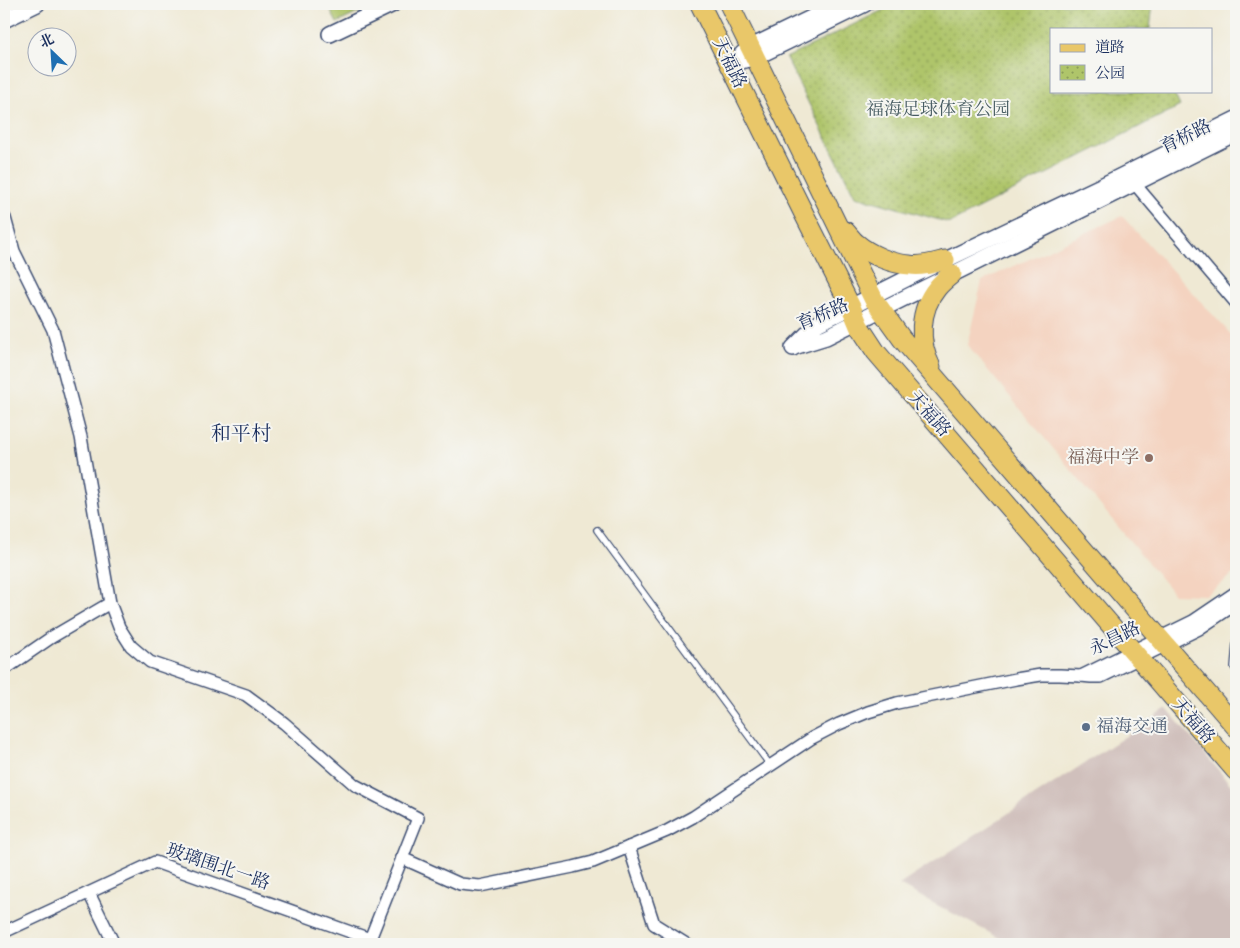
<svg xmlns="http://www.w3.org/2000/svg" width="1240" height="948" viewBox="0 0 1240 948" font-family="'IM FELL DW Pica','Noto Serif SC',serif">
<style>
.built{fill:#f4d3c0}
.industrial{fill:#d0c0bc}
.grass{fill:#afc56a;stroke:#657a64}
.park{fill:url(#park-dots);stroke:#657a64}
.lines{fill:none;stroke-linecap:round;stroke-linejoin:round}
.service-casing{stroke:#3b4b70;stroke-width:8}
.minor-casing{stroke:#3b4b70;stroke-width:14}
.tertiary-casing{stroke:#3b4b70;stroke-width:18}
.primary-casing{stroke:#3b4b70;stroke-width:21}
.service{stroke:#fff;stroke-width:5.5}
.minor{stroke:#fff;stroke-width:11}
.tertiary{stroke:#fff;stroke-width:15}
.primary{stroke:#e9c769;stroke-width:19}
.education-dot{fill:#8d6e63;stroke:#f6f6f2;stroke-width:2}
.service-dot{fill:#5c6f8a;stroke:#f6f6f2;stroke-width:2}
.labels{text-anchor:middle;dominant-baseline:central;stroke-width:4;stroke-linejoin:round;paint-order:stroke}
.street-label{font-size:18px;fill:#1b2f5e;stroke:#f6f6f2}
.park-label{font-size:18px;fill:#475c62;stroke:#f6f6f2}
.education-label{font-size:18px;fill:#785e54;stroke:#f6f6f2;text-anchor:end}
.service-label{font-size:18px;fill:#4e5e75;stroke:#f6f6f2;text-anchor:start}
.quarter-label{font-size:20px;fill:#1b2f5e;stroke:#f6f6f2}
</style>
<defs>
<pattern id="park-dots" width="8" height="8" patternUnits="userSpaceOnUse" patternTransform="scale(1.25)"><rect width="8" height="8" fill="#afc56a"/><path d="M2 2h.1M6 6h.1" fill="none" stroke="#8ea05a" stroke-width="1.8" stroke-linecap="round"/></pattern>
</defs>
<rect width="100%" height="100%" fill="#f6f6f2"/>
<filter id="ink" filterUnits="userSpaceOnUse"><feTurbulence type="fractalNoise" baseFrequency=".02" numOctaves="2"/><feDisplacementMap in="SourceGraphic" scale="10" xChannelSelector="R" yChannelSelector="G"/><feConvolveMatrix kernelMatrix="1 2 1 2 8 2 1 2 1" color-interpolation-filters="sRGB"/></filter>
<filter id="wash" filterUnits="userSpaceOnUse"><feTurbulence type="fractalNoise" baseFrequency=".0096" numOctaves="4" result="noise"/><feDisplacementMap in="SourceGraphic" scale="20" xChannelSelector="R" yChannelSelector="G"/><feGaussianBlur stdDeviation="1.12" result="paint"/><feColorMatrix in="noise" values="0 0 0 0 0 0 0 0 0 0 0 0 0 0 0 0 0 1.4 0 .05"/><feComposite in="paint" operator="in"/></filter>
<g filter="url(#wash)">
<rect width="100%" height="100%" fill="#efe9d4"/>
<polygon class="built" points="1122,216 1236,340 1236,572 1206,595 1174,594 967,345 982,281"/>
<polygon class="industrial" points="1167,709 1236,791 1236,942 1234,944 1011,944 899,885"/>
<polygon class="grass" points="327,4 376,4 337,23"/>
<polygon class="park" points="895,4 1153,4 1150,29 1051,29 1051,91 1173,91 1180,106 950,223 855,196 786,58"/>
</g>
<g filter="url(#ink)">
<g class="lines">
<g class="service-casing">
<g id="service">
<polyline points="597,530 770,765"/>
<polyline points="1236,644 1234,667 1236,670"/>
</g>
</g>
<g class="minor-casing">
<g id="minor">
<polyline points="1134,183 1236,303"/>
<polyline points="4,217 5,218 14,251 53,330 81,437 110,603 119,627 131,646 150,662 246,695 284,723 355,785 418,818 370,939 370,944"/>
<polyline points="4,670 52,637 110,603"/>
<polyline points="1081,676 1193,621 1236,592"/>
<polyline points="629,847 654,924 686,944"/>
<polyline points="402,858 460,884 480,886 573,867 593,862 667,831 693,817 812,738 839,724 868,712 897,703 1016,679 1041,675 1060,675 1081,676 1091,677 1101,677 1199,629 1236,604"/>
<polyline points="89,893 114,944"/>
<polyline points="4,932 155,862 370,939"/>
</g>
</g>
<g class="tertiary-casing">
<g id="tertiary">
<polyline points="4,5 6,4"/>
<polyline points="4,20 37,4"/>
<polyline points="330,34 393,4"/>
<polyline points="742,54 751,47 840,4"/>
<polyline points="730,64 756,57 865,4"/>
<polyline points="797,346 826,337 1236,133"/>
<polyline points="793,348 817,324 910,277 1105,184 1236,119"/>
</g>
</g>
<g class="primary-casing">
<g id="primary">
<polyline points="700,4 804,214 851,307 859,326 876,352 1236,771"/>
<polyline points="729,4 874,300 902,339 1236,727"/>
<path d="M 845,231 C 849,235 852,240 856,243 C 870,255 892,264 910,265 C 922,267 934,263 945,260"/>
<path d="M 931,367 C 918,342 919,310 937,288 C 941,283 947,278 952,274"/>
</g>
</g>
<use href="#service" class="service"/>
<use href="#minor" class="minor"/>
<use href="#tertiary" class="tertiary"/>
<use href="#primary" class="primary"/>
</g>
</g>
<circle class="education-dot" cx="1149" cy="458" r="5"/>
<circle class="service-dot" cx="1086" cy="727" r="5"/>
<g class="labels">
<g class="street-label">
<text transform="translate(729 63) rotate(64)">天福路</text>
<text transform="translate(1186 137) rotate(-26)">育桥路</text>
<text transform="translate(823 315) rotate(-23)">育桥路</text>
<text transform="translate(929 414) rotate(49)">天福路</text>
<text transform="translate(1115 639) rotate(-26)">永昌路</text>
<text transform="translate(1193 721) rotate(49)">天福路</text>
<text transform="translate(218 867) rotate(19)">玻璃围北一路</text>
</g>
<g class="park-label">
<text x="938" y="110">福海足球体育公园</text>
</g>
<g class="education-label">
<text x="1139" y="458">福海中学</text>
</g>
<g class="service-label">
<text x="1096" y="727">福海交通</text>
</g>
<g class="quarter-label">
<text x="241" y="434">和平村</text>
</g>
</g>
<rect width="1240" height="948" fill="none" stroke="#f6f6f2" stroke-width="20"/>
<rect x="1050" y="28" width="162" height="65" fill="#f6f6f2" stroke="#9ea6b7"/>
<rect x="1060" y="44" width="25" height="8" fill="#e9c769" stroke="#9ea6b7"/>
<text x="1095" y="52" font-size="15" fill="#1b2f5e">道路</text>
<rect x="1060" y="65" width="25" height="15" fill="url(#park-dots)" stroke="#9ea6b7"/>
<text x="1095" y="78" font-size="15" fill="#1b2f5e">公园</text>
<g transform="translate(52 52) rotate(335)"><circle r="24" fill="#f6f6f2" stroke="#9ea6b7"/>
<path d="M0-4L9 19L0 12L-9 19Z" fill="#1f6fb2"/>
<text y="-8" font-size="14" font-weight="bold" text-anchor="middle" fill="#1b2f5e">北</text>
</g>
</svg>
